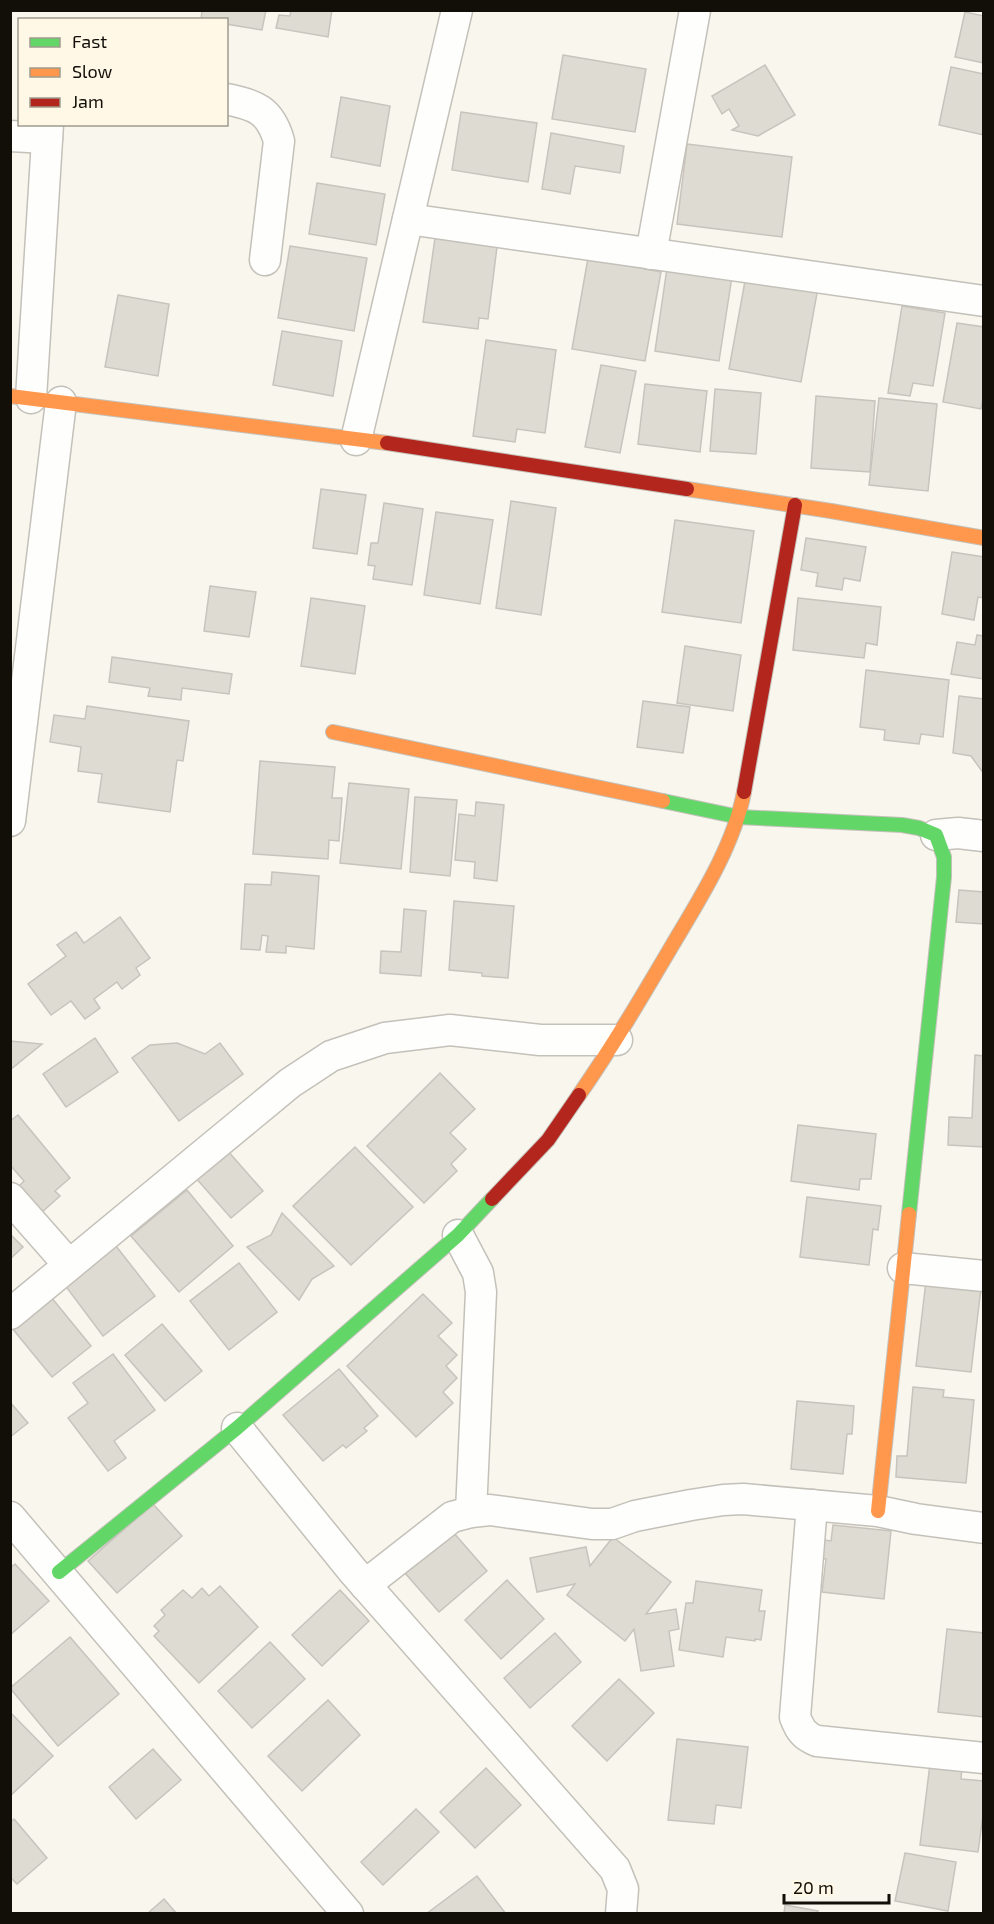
<svg xmlns="http://www.w3.org/2000/svg" width="994" height="1924" viewBox="0 0 994 1924" font-family="'Exo 2',sans-serif">
<style>
.building{fill:#dedbd3;stroke:#c8c4bd;stroke-width:1.5}
.lines{fill:none;stroke-linecap:round;stroke-linejoin:round}
.street-casing{stroke:#c4c1ba;stroke-width:33}
.fast-casing{stroke:#c4c1ba;stroke-width:16}
.slow-casing{stroke:#c4c1ba;stroke-width:16}
.jam-casing{stroke:#c4c1ba;stroke-width:16}
.street{stroke:#fefefc;stroke-width:30}
.fast{stroke:#63d668;stroke-width:14}
.slow{stroke:#ff974d;stroke-width:14}
.jam{stroke:#b3261e;stroke-width:14}
</style>
<rect width="100%" height="100%" fill="#f9f6ed"/>
<g class="building">
<polygon points="202,10 266,10 262,30 226,24 226,20 201,20"/>
<polygon points="291,10 332,10 328,37 276,28 279,15 290,16"/>
<polygon points="965,12 984,16 984,63 955,57"/>
<polygon points="563,55 646,69 635,132 552,119"/>
<polygon points="765,65 795,115 758,136 732,130 739,126 729,109 722,114 712,96"/>
<polygon points="951,67 984,74 984,135 939,125"/>
<polygon points="341,97 390,106 380,166 331,157"/>
<polygon points="461,112 537,123 528,182 452,170"/>
<polygon points="551,133 624,146 620,173 575,166 570,194 542,189"/>
<polygon points="687,144 792,157 782,237 677,224"/>
<polygon points="317,183 385,194 376,245 309,234"/>
<polygon points="435,238 497,247 488,319 479,318 478,329 423,322"/>
<polygon points="290,246 367,258 354,331 278,318"/>
<polygon points="588,258 661,272 645,361 572,349"/>
<polygon points="668,261 733,270 719,361 655,351"/>
<polygon points="747,270 819,282 801,382 729,369"/>
<polygon points="118,295 169,304 158,376 105,367"/>
<polygon points="902,306 945,313 933,386 913,383 910,396 888,393"/>
<polygon points="957,323 984,327 984,394 981,409 943,402"/>
<polygon points="282,331 342,341 333,396 273,385"/>
<polygon points="486,340 556,350 545,433 517,429 515,442 473,436"/>
<polygon points="601,365 636,371 620,453 585,447"/>
<polygon points="645,384 707,391 700,452 638,444"/>
<polygon points="715,389 761,393 756,454 710,451"/>
<polygon points="816,396 875,401 870,472 811,468"/>
<polygon points="879,398 937,404 928,491 869,485"/>
<polygon points="321,489 366,495 357,554 313,548"/>
<polygon points="511,501 556,508 541,615 496,608"/>
<polygon points="384,503 423,509 412,585 373,579 375,566 368,565 371,543 378,543"/>
<polygon points="436,512 493,520 480,604 424,595"/>
<polygon points="675,520 754,531 741,623 662,612"/>
<polygon points="806,538 866,547 860,581 844,578 842,590 816,586 818,573 801,570"/>
<polygon points="952,552 984,557 984,598 978,597 974,620 942,614"/>
<polygon points="210,586 256,592 249,637 204,631"/>
<polygon points="311,598 365,606 355,674 301,666"/>
<polygon points="798,598 881,607 877,645 866,643 864,658 793,650"/>
<polygon points="977,635 984,636 984,679 951,674 957,642 975,645"/>
<polygon points="685,646 741,655 733,711 677,703"/>
<polygon points="112,657 232,674 229,694 182,688 181,700 148,696 150,688 109,682"/>
<polygon points="866,670 949,680 943,737 921,734 919,744 884,740 885,730 860,727"/>
<polygon points="959,696 984,699 984,774 971,756 953,753"/>
<polygon points="643,701 690,707 683,753 637,747"/>
<polygon points="87,706 189,721 183,761 177,760 170,812 98,802 102,774 78,771 81,747 50,742 54,715 85,719"/>
<polygon points="260,761 335,767 332,798 342,798 339,841 329,840 328,859 253,854"/>
<polygon points="349,783 409,789 401,869 340,863"/>
<polygon points="415,797 457,800 450,876 410,872"/>
<polygon points="476,802 504,805 497,881 474,878 475,862 455,860 459,814 475,816"/>
<polygon points="272,872 319,876 314,949 286,946 286,953 266,952 268,936 262,935 260,950 241,949 245,884 271,885"/>
<polygon points="959,890 984,892 984,924 956,922"/>
<polygon points="454,901 514,906 508,978 482,976 482,973 449,970"/>
<polygon points="404,909 426,911 421,976 380,973 381,951 401,952"/>
<polygon points="120,917 150,958 136,968 140,975 122,989 117,982 94,999 100,1008 85,1019 71,1001 51,1015 28,984 66,956 57,945 76,932 84,943"/>
<polygon points="95,1038 118,1072 66,1107 43,1074"/>
<polygon points="10,1041 42,1044 10,1070"/>
<polygon points="177,1043 205,1054 220,1043 243,1074 179,1121 132,1058 150,1045"/>
<polygon points="975,1055 984,1056 984,1147 948,1145 949,1117 972,1118"/>
<polygon points="440,1073 475,1109 450,1133 466,1149 451,1164 457,1171 424,1203 367,1146"/>
<polygon points="18,1115 70,1178 55,1191 60,1196 41,1213 18,1187 24,1181 10,1165 10,1121"/>
<polygon points="798,1125 876,1134 871,1179 860,1179 859,1190 791,1181"/>
<polygon points="355,1147 413,1207 351,1265 293,1206"/>
<polygon points="227,1150 263,1191 231,1218 195,1177"/>
<polygon points="187,1190 233,1246 179,1292 131,1236"/>
<polygon points="807,1197 881,1206 878,1230 873,1229 869,1265 800,1257"/>
<polygon points="282,1213 334,1266 312,1279 299,1300 247,1247 271,1235"/>
<polygon points="10,1234 23,1247 10,1259"/>
<polygon points="109,1237 155,1296 103,1336 58,1276"/>
<polygon points="239,1263 277,1312 229,1350 190,1301"/>
<polygon points="926,1281 981,1288 971,1372 916,1366"/>
<polygon points="423,1294 452,1323 438,1336 457,1355 446,1366 457,1378 443,1392 453,1403 416,1437 347,1366"/>
<polygon points="51,1297 91,1346 52,1377 12,1328"/>
<polygon points="162,1324 202,1371 165,1401 125,1355"/>
<polygon points="113,1354 155,1410 114,1441 126,1458 108,1471 68,1418 88,1403 73,1383"/>
<polygon points="339,1369 378,1416 364,1428 367,1431 346,1448 343,1445 323,1461 283,1415"/>
<polygon points="913,1387 944,1390 943,1397 974,1400 966,1483 896,1477 897,1456 907,1456"/>
<polygon points="797,1401 854,1406 852,1434 847,1434 843,1474 791,1469"/>
<polygon points="10,1402 28,1423 10,1437"/>
<polygon points="153,1504 182,1536 117,1593 88,1561"/>
<polygon points="446,1524 487,1571 439,1612 398,1565"/>
<polygon points="833,1525 891,1531 884,1599 822,1592 826,1559 817,1558 819,1539 831,1541"/>
<polygon points="613,1537 671,1582 646,1614 676,1609 679,1629 669,1631 674,1666 641,1671 634,1629 625,1641 567,1595 575,1584 537,1592 530,1558 586,1547 590,1566"/>
<polygon points="15,1564 49,1601 10,1635 10,1568"/>
<polygon points="507,1580 544,1619 501,1659 465,1620"/>
<polygon points="696,1581 762,1590 759,1611 765,1611 761,1640 755,1639 755,1641 726,1637 723,1657 679,1650 686,1603 693,1603"/>
<polygon points="220,1586 258,1627 199,1683 154,1636 159,1631 154,1626 165,1615 161,1610 183,1590 192,1598 202,1588 209,1596"/>
<polygon points="340,1590 369,1621 322,1666 292,1635"/>
<polygon points="947,1629 984,1633 984,1717 938,1712"/>
<polygon points="555,1633 581,1662 530,1708 504,1678"/>
<polygon points="70,1637 119,1694 58,1746 10,1688"/>
<polygon points="270,1642 305,1679 252,1728 218,1691"/>
<polygon points="619,1679 654,1713 607,1761 572,1726"/>
<polygon points="328,1700 360,1735 302,1791 268,1756"/>
<polygon points="10,1712 53,1756 10,1796"/>
<polygon points="677,1739 748,1747 741,1808 716,1805 714,1824 668,1820"/>
<polygon points="153,1749 181,1780 136,1819 109,1787"/>
<polygon points="930,1764 962,1767 961,1779 984,1781 984,1808 978,1852 920,1845"/>
<polygon points="486,1768 521,1805 475,1848 440,1812"/>
<polygon points="416,1809 439,1832 383,1885 361,1862"/>
<polygon points="14,1819 47,1858 17,1884 10,1877 10,1822"/>
<polygon points="905,1853 956,1862 948,1911 895,1901"/>
<polygon points="477,1876 506,1914 426,1914"/>
<polygon points="164,1899 177,1914 147,1914"/>
<polygon points="785,1905 818,1911 818,1914 784,1914"/>
</g>
<g class="lines">
<g class="street-casing">
<g id="street">
<path d="M 226,99 C 256,105 270,110 279,141 L 265,260"/>
<polyline points="10,136 47,138"/>
<polyline points="408,219 984,301"/>
<polyline points="651,254 695,10"/>
<polyline points="31,398 48,124"/>
<polyline points="356,440 457,10"/>
<polyline points="10,821 61,402"/>
<polyline points="936,835 958,833 984,836"/>
<polyline points="10,1198 69,1265"/>
<polyline points="458,1235 478,1273 481,1292 471,1512"/>
<polyline points="903,1268 984,1276"/>
<polyline points="10,1314 290,1083 331,1056 385,1038 450,1030 540,1040 617,1040"/>
<polyline points="237,1428 353,1571 615,1869 623,1889 621,1914"/>
<path d="M 812,1505 L 795,1717 C 800,1730 804,1736 817,1741 L 984,1758"/>
<polyline points="10,1517 348,1914"/>
<polyline points="365,1585 452,1517 471,1512 490,1510 592,1524 612,1524 635,1516 691,1505 723,1500 743,1499 878,1511 916,1519 984,1528"/>
</g>
</g>
<g class="fast-casing">
<g id="fast">
<polyline points="663,801 739,817 902,825 919,828 936,835 944,857 944,877 909,1214"/>
<polyline points="59,1572 237,1428 458,1235 492,1199"/>
</g>
</g>
<g class="slow-casing">
<g id="slow">
<polyline points="10,396 387,443"/>
<polyline points="687,489 831,511 984,538"/>
<polyline points="333,732 663,801"/>
<path d="M 579,1095 C 613,1046 643,995 673,944 C 701,897 734,845 744,792"/>
<polyline points="878,1511 909,1214"/>
</g>
</g>
<g class="jam-casing">
<g id="jam">
<polyline points="387,443 687,489"/>
<polyline points="744,792 795,505"/>
<polyline points="492,1199 548,1140 579,1095"/>
</g>
</g>
<use href="#street" class="street"/>
<use href="#fast" class="fast"/>
<use href="#slow" class="slow"/>
<use href="#jam" class="jam"/>
</g>
<rect width="994" height="1924" fill="none" stroke="#120f08" stroke-width="24"/>
<rect x="18" y="18" width="210" height="108" fill="#fff8e7" stroke="#a09b8e" stroke-width="1.5"/>
<rect x="30" y="38" width="30" height="9" fill="#63d668" stroke="#a09b8e" stroke-width="1.5"/>
<text x="72" y="48" font-size="18" fill="#120f08">Fast</text>
<rect x="30" y="68" width="30" height="9" fill="#ff974d" stroke="#a09b8e" stroke-width="1.5"/>
<text x="72" y="78" font-size="18" fill="#120f08">Slow</text>
<rect x="30" y="98" width="30" height="9" fill="#b3261e" stroke="#a09b8e" stroke-width="1.5"/>
<text x="72" y="108" font-size="18" fill="#120f08">Jam</text>
<path d="M784 1894v9h105v-9" fill="none" stroke="#120f08" stroke-width="3"/>
<text x="793" y="1894" font-size="18" fill="#120f08" stroke="#fff8e7" stroke-width="4.5" paint-order="stroke">20 m</text>
</svg>
